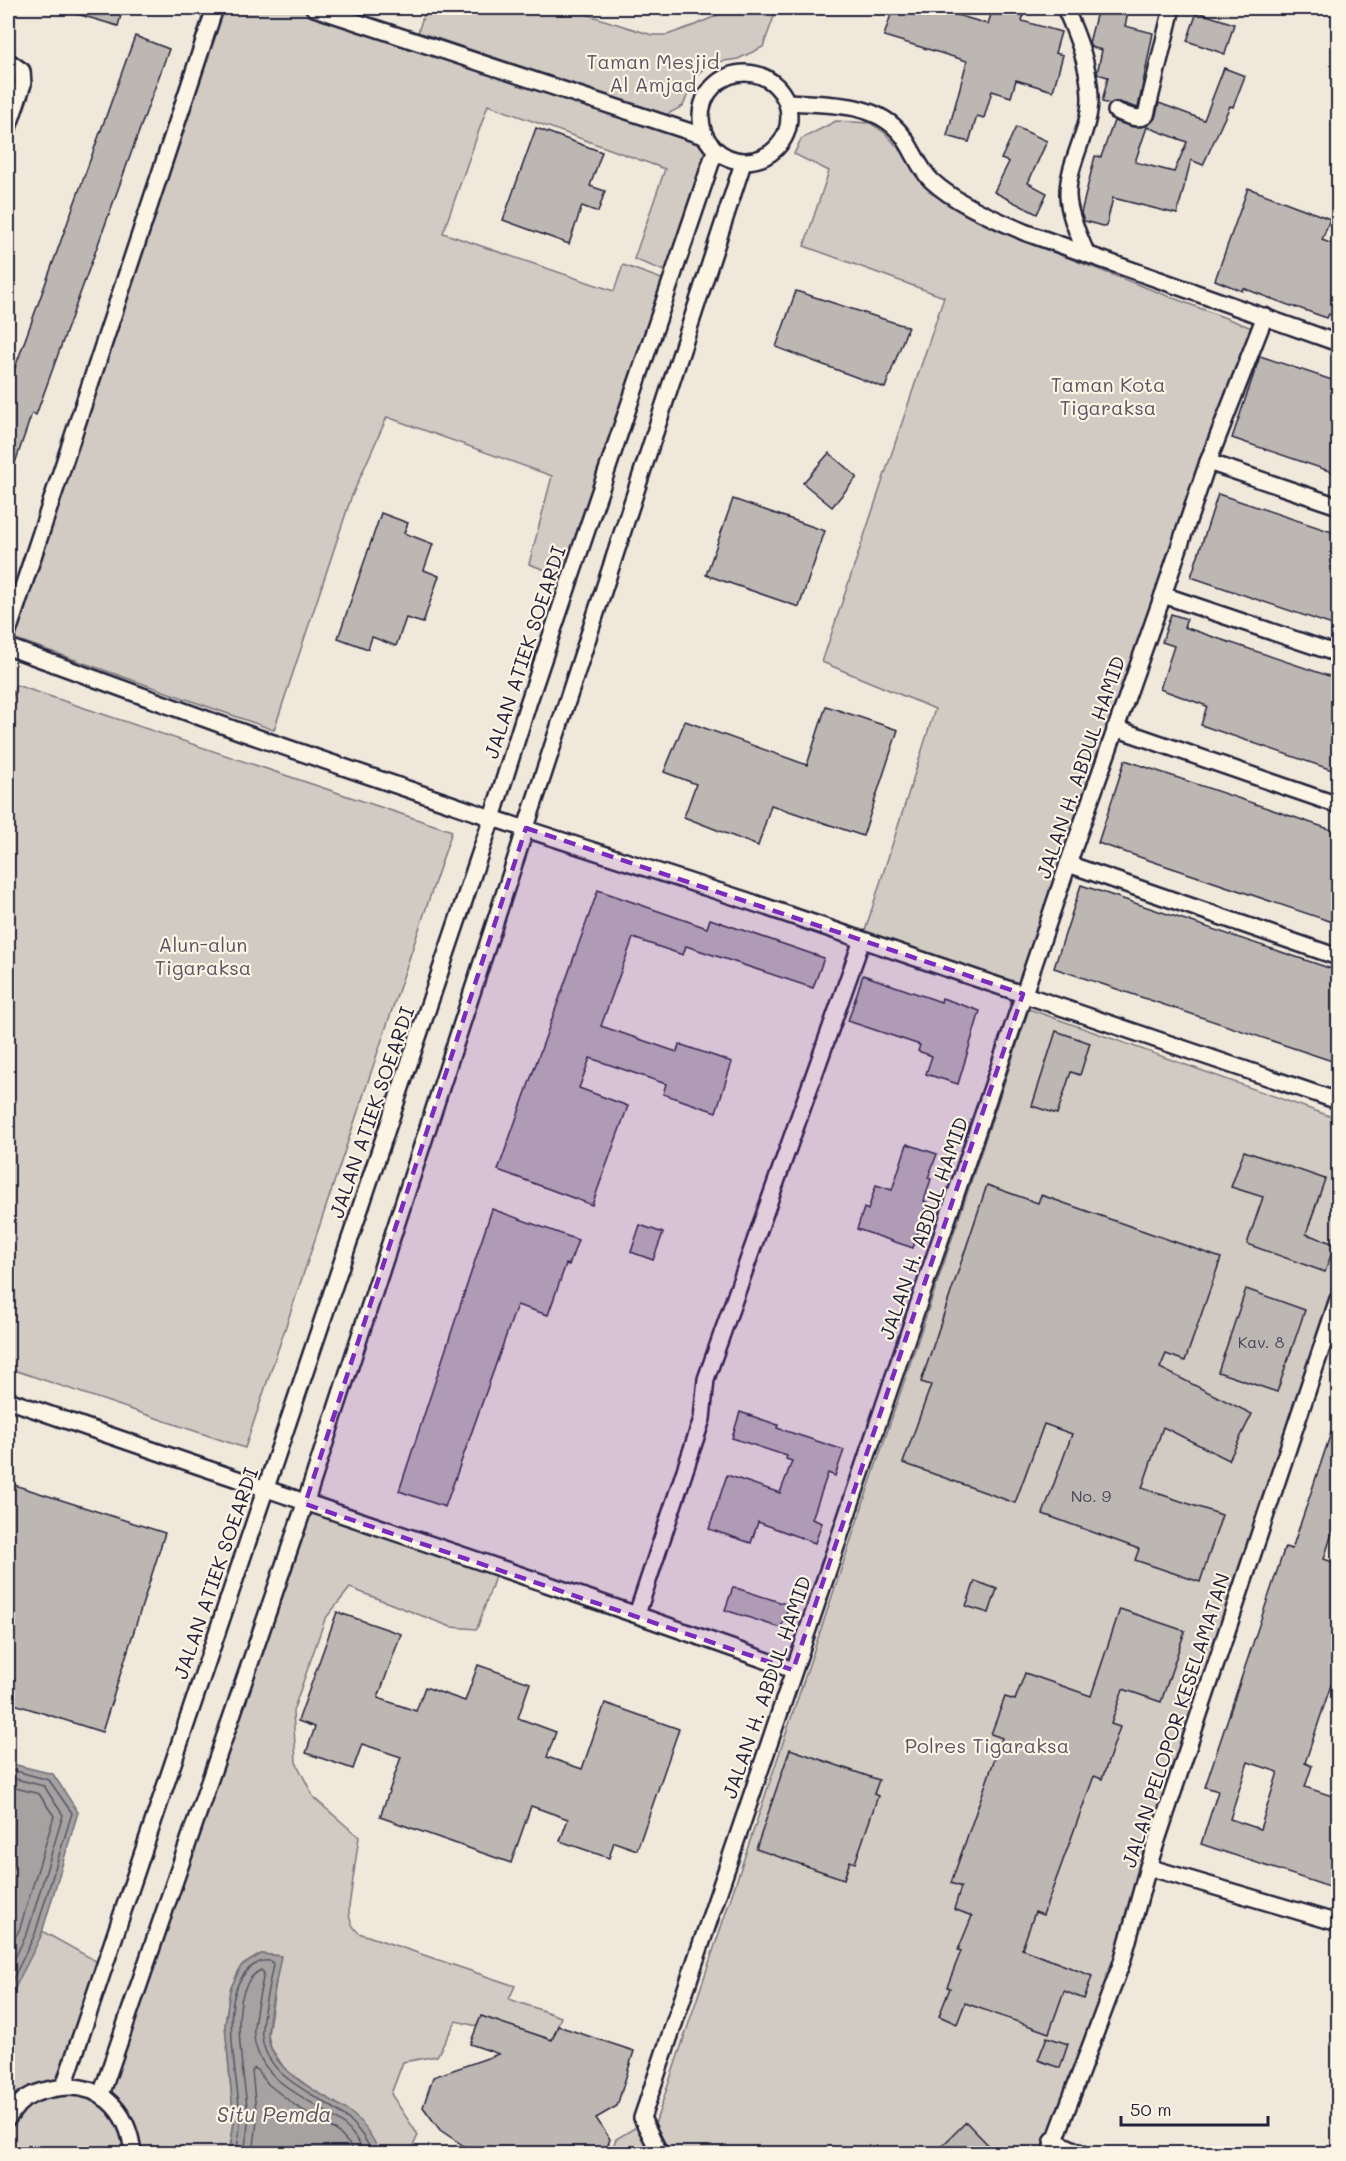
<svg xmlns="http://www.w3.org/2000/svg" width="1346" height="2161" viewBox="0 0 1346 2161" font-family="Mali,sans-serif">
<style>
.green{fill:#d1cbc3;stroke:#7a767f;stroke-width:1.5}
.water{fill:#a6a2a2;stroke:#716f79;stroke-width:1.5}
.lines{fill:none;stroke-linecap:round;stroke-linejoin:round}
.shore{stroke:#575564;stroke-width:1.5}
.building{fill:#bcb7b3;stroke:#22223b;stroke-width:1.5;fill-rule:evenodd}
.minor-casing{stroke:#22223b;stroke-width:20}
.minor{stroke:#fcf5e5;stroke-width:15}
.marked{fill:#7b2cbf;fill-opacity:0.2;stroke:#7b2cbf;stroke-width:4.5;stroke-dasharray:12 8;stroke-linejoin:round}
.labels{text-anchor:middle;dominant-baseline:central;stroke-width:4.5;stroke-linejoin:round;paint-order:stroke}
.number-label{font-size:16px;fill:#484759}
.park-label{font-size:20px;fill:#575564;stroke:#fcf5e5}
.street-label{font-size:20px;fill:#22223b;stroke:#fcf5e5}
.water-label{font-size:21px;font-style:italic;fill:#575564;stroke:#fcf5e5}
</style>
<rect width="100%" height="100%" fill="#efe8db"/>
<filter id="ink" filterUnits="userSpaceOnUse"><feTurbulence type="fractalNoise" baseFrequency=".0167" numOctaves="2"/><feDisplacementMap in="SourceGraphic" scale="12" xChannelSelector="R" yChannelSelector="G"/><feConvolveMatrix kernelMatrix="1 2 1 2 8 2 1 2 1" color-interpolation-filters="sRGB"/></filter>
<g filter="url(#ink)">
<g class="green">
<polygon points="217,8 311,8 700,138 711,154 672,274 634,259 665,169 488,105 443,233 614,291 623,265 670,282 567,578 529,564 552,476 387,417 351,498 274,730 13,638"/>
<polygon points="426,8 566,8 652,35 667,35 695,25 734,8 777,8 763,47 738,59 711,63 696,75 683,106 666,115 418,32"/>
<polygon points="836,121 870,123 885,133 904,154 924,186 1021,240 1252,328 1024,990 864,934 935,709 822,662 944,297 804,246 829,171 794,154 801,139"/>
<polygon points="16,685 452,831 245,1448 8,1368 8,710"/>
<polygon points="1029,1009 1338,1119 1338,1284 1230,1632 1054,2153 669,2153 655,2124"/>
<path d="M 305,1504 L 498,1568 L 477,1629 L 451,1627 L 350,1588 L 325,1619 L 293,1711 L 296,1762 L 314,1798 L 359,1837 L 349,1907 C 349,1918 350,1925 359,1933 L 515,1986 L 509,1999 L 561,2017 L 552,2040 L 481,2016 L 477,2026 L 456,2021 L 437,2056 L 403,2062 L 391,2094 L 418,2135 L 414,2144 L 414,2153 L 380,2153 L 378,2150 L 310,2088 L 284,2068 L 271,2048 L 268,2035 L 280,1956 L 261,1954 L 241,1966 L 230,1990 L 225,2025 L 234,2122 L 229,2153 L 8,2153 L 8,2118 L 18,2103 L 8,2102 L 8,2002 L 42,1931 L 105,1966 L 64,2086 L 101,2095 Z"/>
<polygon points="643,2123 658,2154 610,2154 616,2139"/>
</g>
<g class="water">
<polygon points="8,1763 53,1774 78,1812 41,1936 8,2002"/>
<path d="M 261,1954 L 281,1956 C 278,1974 266,2022 268,2038 C 275,2077 323,2092 351,2113 C 364,2123 373,2138 380,2153 L 230,2153 L 234,2121 L 225,2025 L 230,1990 L 241,1966 Z"/>
</g>
<g class="lines">
<g class="shore">
<polyline points="8,1769 49,1780 72,1813 35,1934 8,1989"/>
<polyline points="8,1777 44,1786 63,1815 28,1931 8,1972"/>
<polyline points="8,1786 39,1794 54,1816 20,1928 8,1952"/>
<path d="M 236,2154 C 238,2143 240,2132 240,2121 C 240,2081 213,1990 254,1965 C 261,1961 263,1960 271,1961 L 273,1964 C 270,1982 260,2021 262,2037 C 267,2082 322,2094 349,2120 C 360,2130 367,2141 373,2154"/>
<path d="M 244,2154 C 245,2143 248,2132 248,2121 C 248,2086 221,1989 261,1970 L 264,1973 C 261,1990 252,2022 254,2037 C 260,2085 312,2098 343,2124 C 353,2132 359,2143 365,2154"/>
<polyline points="253,2154 257,2121 252,2071 255,2068 269,2085 296,2106 337,2131 350,2145 355,2154"/>
</g>
</g>
<g class="building">
<polygon points="71,8 123,8 118,26 70,12"/>
<polygon points="893,8 933,8 988,24 993,8 1007,8 1024,12 1022,21 1061,32 1055,53 1063,55 1053,91 1016,80 1011,97 992,91 984,118 977,116 969,142 947,136 967,61 884,36"/>
<polygon points="1098,8 1129,8 1125,26 1153,33 1138,108 1119,102 1110,104 1102,102 1108,77 1097,74 1102,50 1091,47 1089,43"/>
<polygon points="1197,12 1234,24 1225,54 1187,41"/>
<polygon points="135,36 169,49 36,415 32,413 10,478 8,477 8,387"/>
<path d="M 1224,68 L 1245,76 L 1233,107 L 1230,106 L 1203,165 L 1191,160 L 1177,214 L 1113,198 L 1106,227 L 1084,221 L 1081,213 L 1095,156 L 1101,157 L 1114,121 L 1133,127 L 1145,126 L 1155,118 L 1159,103 L 1204,120 ZM 1147,127 L 1187,142 L 1174,172 L 1135,162 Z"/>
<polygon points="1016,127 1047,141 1028,183 1047,193 1037,214 994,192 1009,162 1001,159"/>
<polygon points="536,128 602,152 590,186 605,191 598,212 582,206 569,244 503,220"/>
<polygon points="1248,188 1330,219 1322,240 1338,246 1338,318 1329,314 1327,318 1296,307 1296,308 1243,288 1242,291 1215,280"/>
<polygon points="796,291 908,327 885,388 776,347"/>
<polygon points="1260,356 1338,382 1338,474 1232,438"/>
<polygon points="829,453 857,477 832,507 803,483"/>
<polygon points="1218,494 1338,534 1338,627 1191,577"/>
<polygon points="733,499 825,531 799,607 706,575"/>
<polygon points="381,513 408,523 404,533 433,544 424,570 439,576 423,623 406,618 396,646 372,637 368,649 338,638"/>
<polygon points="1171,614 1187,619 1184,627 1338,679 1338,772 1201,725 1207,706 1160,689 1174,646 1162,642"/>
<polygon points="826,706 898,730 863,836 771,805 758,846 684,817 696,784 664,772 685,721 807,765"/>
<polygon points="1125,760 1338,832 1338,924 1098,843"/>
<polygon points="1081,885 1338,971 1338,1063 1054,968"/>
<polygon points="598,890 707,928 710,919 824,958 813,988 686,946 683,955 633,938 601,1026 677,1052 679,1044 732,1062 716,1112 663,1094 666,1084 590,1058 579,1088 628,1106 592,1205 498,1170"/>
<polygon points="863,975 941,1002 942,998 980,1011 958,1084 926,1074 932,1056 918,1051 920,1045 848,1021"/>
<polygon points="1056,1031 1090,1043 1080,1075 1071,1072 1057,1114 1032,1106"/>
<polygon points="907,1144 937,1154 928,1178 931,1179 924,1201 927,1202 913,1248 857,1229 864,1208 868,1210 876,1185 892,1190"/>
<polygon points="1244,1151 1325,1179 1306,1234 1335,1244 1325,1272 1247,1244 1263,1197 1231,1187"/>
<polygon points="987,1185 1038,1203 1041,1195 1221,1258 1185,1361 1166,1354 1160,1368 1252,1414 1229,1460 1163,1427 1142,1488 1222,1515 1200,1582 1135,1560 1139,1549 1043,1514 1072,1434 1044,1424 1015,1503 903,1463 931,1385 921,1382"/>
<polygon points="492,1209 578,1240 569,1265 566,1264 548,1315 517,1305 445,1507 399,1491"/>
<polygon points="640,1225 663,1233 653,1260 631,1252"/>
<polygon points="1246,1289 1305,1310 1277,1392 1218,1372"/>
<polygon points="740,1412 778,1425 777,1428 844,1450 835,1476 828,1473 812,1519 822,1523 815,1543 758,1522 751,1543 709,1529 727,1475 780,1493 792,1461 786,1459 787,1456 732,1438"/>
<path d="M 1336,1418 L 1338,1418 L 1338,1514 L 1324,1559 L 1338,1564 L 1338,1664 L 1305,1763 L 1312,1766 L 1305,1787 L 1338,1798 L 1338,1890 L 1201,1844 L 1218,1791 L 1205,1787 L 1285,1547 L 1292,1549 ZM 1248,1762 L 1278,1772 L 1260,1829 L 1230,1819 Z"/>
<polygon points="8,1483 165,1533 102,1732 8,1702"/>
<polygon points="975,1581 997,1589 989,1613 966,1606"/>
<polygon points="733,1587 789,1605 781,1628 725,1610"/>
<polygon points="1120,1609 1185,1631 1161,1702 1123,1689 1111,1724 1120,1727 1102,1779 1094,1776 1043,1915 1035,1912 1022,1949 1092,1976 1084,1999 1064,1991 1049,2033 965,2003 957,2024 939,2016 950,1988 947,1987 961,1951 958,1950 972,1916 954,1909 961,1887 951,1883 1002,1738 991,1734 1005,1697 1015,1700 1025,1673 1091,1696"/>
<polygon points="337,1612 401,1634 378,1698 416,1711 425,1687 465,1701 478,1665 530,1683 518,1718 556,1732 547,1757 582,1769 605,1703 679,1729 637,1850 614,1842 609,1858 560,1841 568,1819 531,1806 511,1863 380,1817 401,1757 362,1744 353,1769 306,1753 315,1727 298,1721"/>
<polygon points="790,1749 879,1780 874,1794 878,1796 855,1863 850,1861 844,1879 756,1849"/>
<polygon points="481,2016 552,2040 558,2026 634,2051 617,2106 596,2118 610,2139 605,2154 476,2154 440,2130 423,2107 433,2077 499,2054 470,2044"/>
<polygon points="1047,2037 1068,2044 1060,2068 1038,2060"/>
<polygon points="966,2122 997,2154 934,2154"/>
</g>
<g class="lines">
<g class="minor-casing">
<g id="minor">
<polyline points="314,8 703,136"/>
<path d="M 1065,8 C 1077,35 1089,65 1090,96 C 1091,131 1067,162 1068,196 C 1069,216 1079,235 1086,253"/>
<polyline points="8,61 22,71 23,84 8,128"/>
<circle cx="745" cy="117" r="44"/>
<path d="M 788,102 C 827,105 876,101 902,135 C 913,149 919,169 932,181 C 957,204 993,218 1024,232 L 1338,343"/>
<path d="M 1116,111 C 1125,114 1138,122 1146,115 L 1172,8"/>
<polyline points="1208,462 1338,506"/>
<polyline points="1163,595 1338,654"/>
<polyline points="8,632 215,8"/>
<polyline points="8,647 247,734 492,818 745,900 1338,1101"/>
<polyline points="1115,728 1338,805"/>
<polyline points="1068,864 1338,957"/>
<path d="M 8,1400 C 269,1492 532,1576 793,1670"/>
<polyline points="637,1614 702,1419 706,1379 862,940"/>
<polyline points="1148,1867 1338,1923"/>
<polyline points="64,2086 492,818 528,704 715,151"/>
<polyline points="101,2095 305,1504 743,163"/>
<path d="M 8,2118 C 11,2114 15,2108 19,2104 C 28,2095 40,2091 52,2089 C 98,2079 129,2109 133,2154"/>
<polyline points="1053,2140 1083,2154"/>
<polyline points="660,2154 642,2118 1068,864 1163,595 1208,462 1265,316"/>
<polyline points="1050,2154 1122,1962 1148,1867 1338,1299"/>
</g>
</g>
<use href="#minor" class="minor"/>
</g>
</g>
<path class="marked" d="M 526,828 L 1023,994 L 793,1670 L 305,1504 Z"/>
<g class="labels">
<g class="number-label">
<text x="1261" y="1341">Kav. 8</text>
<text x="1091" y="1495">No. 9</text>
</g>
<g class="park-label">
<text x="653" y="61">Taman Mesjid<tspan x="653" dy="23">Al Amjad</tspan></text>
<text x="1108" y="384">Taman Kota<tspan x="1108" dy="23">Tigaraksa</tspan></text>
<text x="203" y="944">Alun-alun<tspan x="203" dy="23">Tigaraksa</tspan></text>
<text x="987" y="1745">Polres Tigaraksa</text>
</g>
<g class="street-label">
<text transform="translate(524 652) rotate(-72)">JALAN ATIEK SOEARDI</text>
<text transform="translate(1080 767) rotate(-71)">JALAN H. ABDUL HAMID</text>
<text transform="translate(371 1112) rotate(-71)">JALAN ATIEK SOEARDI</text>
<text transform="translate(923 1228) rotate(-71)">JALAN H. ABDUL HAMID</text>
<text transform="translate(215 1573) rotate(-71)">JALAN ATIEK SOEARDI</text>
<text transform="translate(766 1687) rotate(-71)">JALAN H. ABDUL HAMID</text>
<text transform="translate(1175 1720) rotate(-72)">JALAN PELOPOR KESELAMATAN</text>
</g>
<g class="water-label">
<text x="274" y="2113">Situ Pemda</text>
</g>
</g>
<rect width="1346" height="2161" fill="none" stroke="#fcf5e5" stroke-width="30"/>
<rect x="15" y="15" width="1316" height="2131" fill="none" stroke="#22223b" stroke-width="2" filter="url(#ink)"/>
<path d="M1121 2116v9h147v-9" fill="none" stroke="#22223b" stroke-width="3"/>
<text x="1130" y="2116" font-size="18" fill="#22223b" stroke="#fcf5e5" stroke-width="4.5" paint-order="stroke">50 m</text>
</svg>
